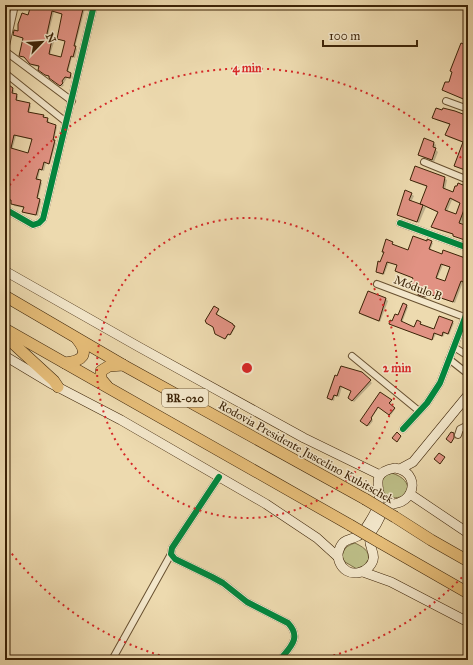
<svg xmlns="http://www.w3.org/2000/svg" width="473" height="665" viewBox="0 0 473 665" font-family="'IM FELL Great Primer',serif">
<style>
.green{fill:#bdbe87;stroke:#7c7047}
.shadow{fill:#0003;fill-rule:evenodd}
.building{fill:#e19283;stroke:#3c2307;fill-rule:evenodd}
.lines{fill:none;stroke-linecap:round;stroke-linejoin:round}
.street-casing{stroke:#685131;stroke-width:8}
.secondary-casing{stroke:#3c2307;stroke-width:10}
.highway-casing{stroke:#3c2307;stroke-width:12}
.street{stroke:#f3e7cb;stroke-width:6}
.secondary{stroke:#f3e7cb;stroke-width:9}
.highway{stroke:#e6bd78;stroke-width:11}
.highway-bridge-casing{stroke:#3c2307;stroke-width:12;stroke-linecap:butt}
.highway-bridge{stroke:#e6bd78;stroke-width:11}
.cycleway-casing{stroke:#f3e7cb;stroke-width:8}
.cycleway{stroke:#00873e;stroke-width:6}
.ring{fill:none;stroke:#d62828;stroke-width:2;stroke-dasharray:2 4}
.labels{text-anchor:middle;dominant-baseline:central;stroke-width:3;stroke-linejoin:round;paint-order:stroke}
.shield{fill:#f3e7cb;stroke:#735e42;stroke-width:1}
.shield-label{font-size:11px;font-weight:bold;fill:#3c2307}
.street-label{font-size:12px;fill:#3c2307;stroke:#f3e7cb}
.centre{fill:#d62828;stroke:#f3e7cb;stroke-width:2}
.ring-label{font-size:12px;text-anchor:middle;font-weight:bold;fill:#d62828;stroke:#f3e7cb;stroke-width:3;stroke-linejoin:round;paint-order:stroke}
</style>
<rect width="100%" height="100%" fill="#eddaaf"/>
<filter id="stains"><feTurbulence type="fractalNoise" baseFrequency=".005" numOctaves="4"/><feColorMatrix values="0 0 0 0 .2 0 0 0 0 .09 0 0 0 0 .02 0 0 0 .5 -.17"/></filter>
<radialGradient id="worn" r=".72"><stop offset=".6" stop-color="#630" stop-opacity="0"/><stop offset="1" stop-color="#630" stop-opacity=".3"/></radialGradient>
<g class="green">
<path d="M 392,473 C 403,477 409,482 408,493 C 396,501 387,499 380,486 L 383,476 Z"/>
<path d="M 355,543 C 367,549 370,552 368,565 L 357,569 L 345,562 L 342,558 C 343,549 346,546 355,543 Z"/>
</g>
<g class="shadow">
<polygon points="5,5 8,7 6,18 5,18"/>
<path d="M 31,5 L 86,5 L 75,47 L 77,49 L 75,58 L 72,57 L 68,73 L 72,75 L 71,79 L 67,78 L 63,84 L 64,85 L 62,87 L 41,71 L 40,67 L 33,66 L 27,58 L 20,55 L 24,39 L 14,35 L 19,32 L 29,16 ZM 54,12 L 63,15 L 58,39 L 66,41 L 61,58 L 50,55 L 54,42 L 47,39 Z"/>
<path d="M 5,84 L 16,92 L 14,91 L 13,94 L 18,96 L 17,102 L 29,104 L 31,106 L 29,113 L 43,116 L 45,118 L 49,121 L 49,123 L 57,127 L 54,141 L 56,143 L 50,164 L 46,163 L 44,171 L 40,170 L 38,180 L 42,183 L 38,199 L 41,201 L 38,216 L 25,213 L 23,212 L 24,208 L 14,206 L 12,201 L 5,199 ZM 16,136 L 33,140 L 29,154 L 12,150 Z"/>
<polygon points="468,117 468,172 455,166 464,143 448,137 446,135 450,125 436,120 434,118"/>
<polygon points="434,143 436,145 435,149 438,152 434,162 422,157 419,155"/>
<path d="M 444,178 L 447,180 L 445,190 L 453,193 L 468,188 L 468,215 L 465,214 L 461,225 L 468,227 L 468,244 L 467,241 L 455,235 L 435,229 L 432,227 L 439,213 L 426,207 L 419,223 L 400,216 L 398,214 L 411,194 L 414,196 L 411,202 L 425,207 L 421,203 L 427,187 L 414,182 L 412,180 ZM 452,200 L 461,204 L 457,215 L 447,212 Z"/>
<path d="M 392,242 L 393,245 L 409,251 L 431,242 L 433,243 L 430,251 L 442,255 L 468,259 L 468,284 L 463,282 L 455,303 L 428,294 L 426,298 L 420,296 L 419,294 L 420,292 L 412,289 L 414,278 L 397,272 L 396,270 L 398,266 L 389,262 L 384,275 L 379,273 L 377,272 L 385,253 L 383,251 ZM 443,265 L 451,268 L 445,282 L 437,279 Z"/>
<polygon points="368,292 386,299 388,301 380,322 362,315 360,313"/>
<polygon points="406,306 408,307 402,323 415,328 417,322 421,323 421,326 434,331 452,322 454,323 449,335 445,333 443,337 436,334 433,340 391,325 390,324 399,317"/>
<polygon points="218,310 219,310 217,315 233,324 235,328 231,335 229,334 226,339 217,335 214,328 207,323"/>
<polygon points="361,373 372,383 354,402 349,398 352,391 342,387 339,397 335,396 334,401 328,398 338,377"/>
<polygon points="380,393 392,402 389,404 395,409 391,415 379,407 371,419 373,421 369,426 362,422"/>
</g>
<g class="building">
<path d="M 31,5 L 84,5 L 74,46 L 76,46 L 73,57 L 71,56 L 67,71 L 71,73 L 70,78 L 65,77 L 62,81 L 63,83 L 60,86 L 49,78 L 49,76 L 45,75 L 38,70 L 39,66 L 30,64 L 24,57 L 19,56 L 23,38 L 13,35 L 14,30 L 18,31 L 18,24 L 22,13 L 28,15 ZM 52,11 L 62,14 L 57,39 L 65,41 L 61,57 L 49,54 L 52,39 L 46,38 Z"/>
<polygon points="461,43 468,46 468,101 442,90 445,82 449,82 452,72 450,71"/>
<path d="M 5,82 L 13,88 L 12,93 L 17,94 L 16,100 L 30,103 L 28,112 L 44,115 L 43,117 L 48,118 L 47,122 L 56,125 L 53,140 L 55,140 L 49,164 L 44,162 L 42,170 L 39,169 L 36,179 L 41,180 L 37,198 L 40,199 L 36,215 L 22,212 L 24,207 L 11,204 L 11,200 L 5,199 ZM 14,135 L 32,139 L 28,153 L 11,148 Z"/>
<polygon points="436,108 442,110 443,108 455,111 468,116 468,147 466,152 468,152 468,171 454,166 463,142 445,135 450,124 432,118"/>
<polygon points="424,138 434,142 433,147 436,148 432,160 418,155"/>
<path d="M 415,166 L 445,177 L 443,188 L 453,192 L 455,186 L 457,186 L 458,183 L 468,187 L 468,208 L 465,207 L 459,223 L 468,226 L 468,241 L 453,236 L 453,234 L 431,227 L 438,212 L 423,205 L 417,222 L 397,215 L 405,190 L 412,193 L 409,200 L 423,205 L 420,204 L 427,186 L 410,180 ZM 450,198 L 460,203 L 456,214 L 445,210 Z"/>
<path d="M 413,236 L 427,241 L 427,239 L 432,241 L 429,249 L 442,254 L 443,250 L 468,259 L 468,284 L 461,281 L 453,302 L 426,293 L 425,297 L 418,295 L 419,291 L 409,288 L 413,278 L 395,271 L 397,265 L 387,262 L 383,274 L 376,272 L 378,261 L 380,262 L 384,252 L 382,252 L 386,239 L 393,242 L 392,244 L 408,250 ZM 441,264 L 450,267 L 445,281 L 436,278 Z"/>
<polygon points="368,291 386,298 379,321 359,313"/>
<polygon points="403,303 407,305 401,321 414,327 417,320 421,322 420,324 434,329 439,316 453,321 448,334 443,332 442,336 434,333 432,340 389,324 390,320 392,321 395,314 398,315"/>
<polygon points="214,306 219,309 216,314 233,324 233,325 235,326 230,335 228,334 225,339 215,334 213,327 206,323 206,322 205,321"/>
<polygon points="341,366 362,372 371,380 352,401 348,398 351,391 340,386 337,396 334,395 332,400 327,398 335,375 337,376"/>
<polygon points="380,392 392,400 389,403 395,408 389,415 378,407 371,418 372,419 367,426 360,421"/>
<polygon points="397,432 401,436 397,442 392,438"/>
<polygon points="451,432 454,433 454,438 451,443 446,439"/>
<polygon points="439,453 445,457 440,464 434,459"/>
</g>
<g class="lines">
<g class="street-casing">
<g id="street">
<polyline points="5,50 15,5"/>
<polyline points="5,51 72,101"/>
<polyline points="5,73 66,122"/>
<polyline points="446,101 468,109"/>
<polyline points="424,162 468,180"/>
<polyline points="5,209 33,225 39,223 43,219 94,5"/>
<polyline points="400,223 468,248"/>
<polyline points="377,284 467,318"/>
<polyline points="454,347 468,356"/>
<polyline points="352,356 419,411"/>
<polyline points="449,359 468,374"/>
<polyline points="403,429 427,403 440,383 468,310"/>
<polyline points="458,435 460,429 468,425"/>
<path d="M 219,477 L 172,548 L 171,554 L 175,559 L 212,577 L 223,583 L 247,602 L 288,623 C 302,638 290,647 280,660"/>
<polyline points="112,660 171,554"/>
</g>
</g>
<g class="secondary-casing">
<g id="secondary">
<polyline points="5,271 139,347 304,438 380,475"/>
<polyline points="5,356 50,383 121,420 266,504 317,538 338,557"/>
<path d="M 395,468 C 402,469 408,472 411,479 C 415,490 408,500 398,503 C 394,504 390,504 387,507 C 382,511 379,520 376,525 C 374,528 371,532 370,536 C 367,548 380,555 369,567 C 363,573 354,575 347,571 C 340,567 336,557 339,550 C 343,538 349,541 358,536 C 364,533 375,513 378,506 C 385,493 365,473 395,468 Z"/>
<polyline points="400,469 413,462 468,395"/>
<polyline points="410,494 468,533"/>
<polyline points="363,572 391,582 468,622"/>
</g>
</g>
<g class="highway-casing">
<g id="highway">
<polyline points="5,296 123,365 365,499"/>
<polyline points="5,329 350,525"/>
<polyline points="5,336 54,381 58,387"/>
<path d="M 65,363 C 82,361 90,355 77,339"/>
<polyline points="107,386 101,379 101,371 109,366 123,365"/>
<polyline points="395,517 431,540 468,561"/>
<polyline points="379,542 468,593"/>
</g>
</g>
<use href="#street" class="street"/>
<use href="#secondary" class="secondary"/>
<use href="#highway" class="highway"/>
<g class="highway-bridge-casing">
<g id="highway-bridge">
<polyline points="365,499 395,517"/>
<polyline points="350,525 379,542"/>
</g>
</g>
<use href="#highway-bridge" class="highway-bridge"/>
<g class="cycleway-casing">
<g id="cycleway">
<polyline points="5,209 33,225 39,223 43,219 94,5"/>
<polyline points="400,223 468,248"/>
<polyline points="403,429 427,403 440,383 468,310"/>
<path d="M 219,477 L 172,548 L 171,554 L 175,559 L 212,577 L 223,583 L 247,602 L 288,623 C 302,638 290,647 280,660"/>
</g>
</g>
<use href="#cycleway" class="cycleway"/>
</g>
<g class="ring">
<circle cx="247" cy="368" r="150"/>
<path d="M466 573A300 300 0 0 1 317 660M177 660A300 300 0 0 1 6 546M6 190A300 300 0 0 1 466 163"/>
</g>
<g class="labels">
<rect class="shield" x="162" y="389" width="46" height="18" rx="3"/>
<g class="shield-label">
<text x="185" y="398">BR-020</text>
</g>
<g class="street-label">
<text transform="translate(418 288) rotate(21)">Módulo B</text>
<text transform="translate(306 452) rotate(29)">Rodovia Presidente Juscelino Kubitschek</text>
</g>
</g>
<circle cx="247" cy="368" r="6" class="centre"/>
<g class="ring-label">
<text x="247" y="72">4 min</text>
<text x="397" y="372">2 min</text>
</g>
<rect width="473" height="665" fill="none" stroke="#eddaaf" stroke-width="20"/>
<rect x="6" y="6" width="461" height="653" fill="none" stroke="#3c2307" stroke-width="2"/>
<rect x="10" y="10" width="453" height="645" fill="none" stroke="#3c2307"/>
<g transform="translate(42 42) rotate(65)" stroke="#f3e7cb" stroke-width="3" paint-order="stroke">
<path d="M0-3L7 15L0 10L-7 15Z" fill="#3c2307"/>
<text y="-6" font-size="11" font-weight="bold" text-anchor="middle" fill="#3c2307">N</text>
</g>
<path d="M323 40v6h94v-6" fill="none" stroke="#3c2307" stroke-width="2"/>
<text x="329" y="40" font-size="12" fill="#3c2307" stroke="#f3e7cb" stroke-width="3" paint-order="stroke">100 m</text>
<rect width="100%" height="100%" filter="url(#stains)"/>
<rect width="100%" height="100%" fill="url(#worn)"/>
</svg>
